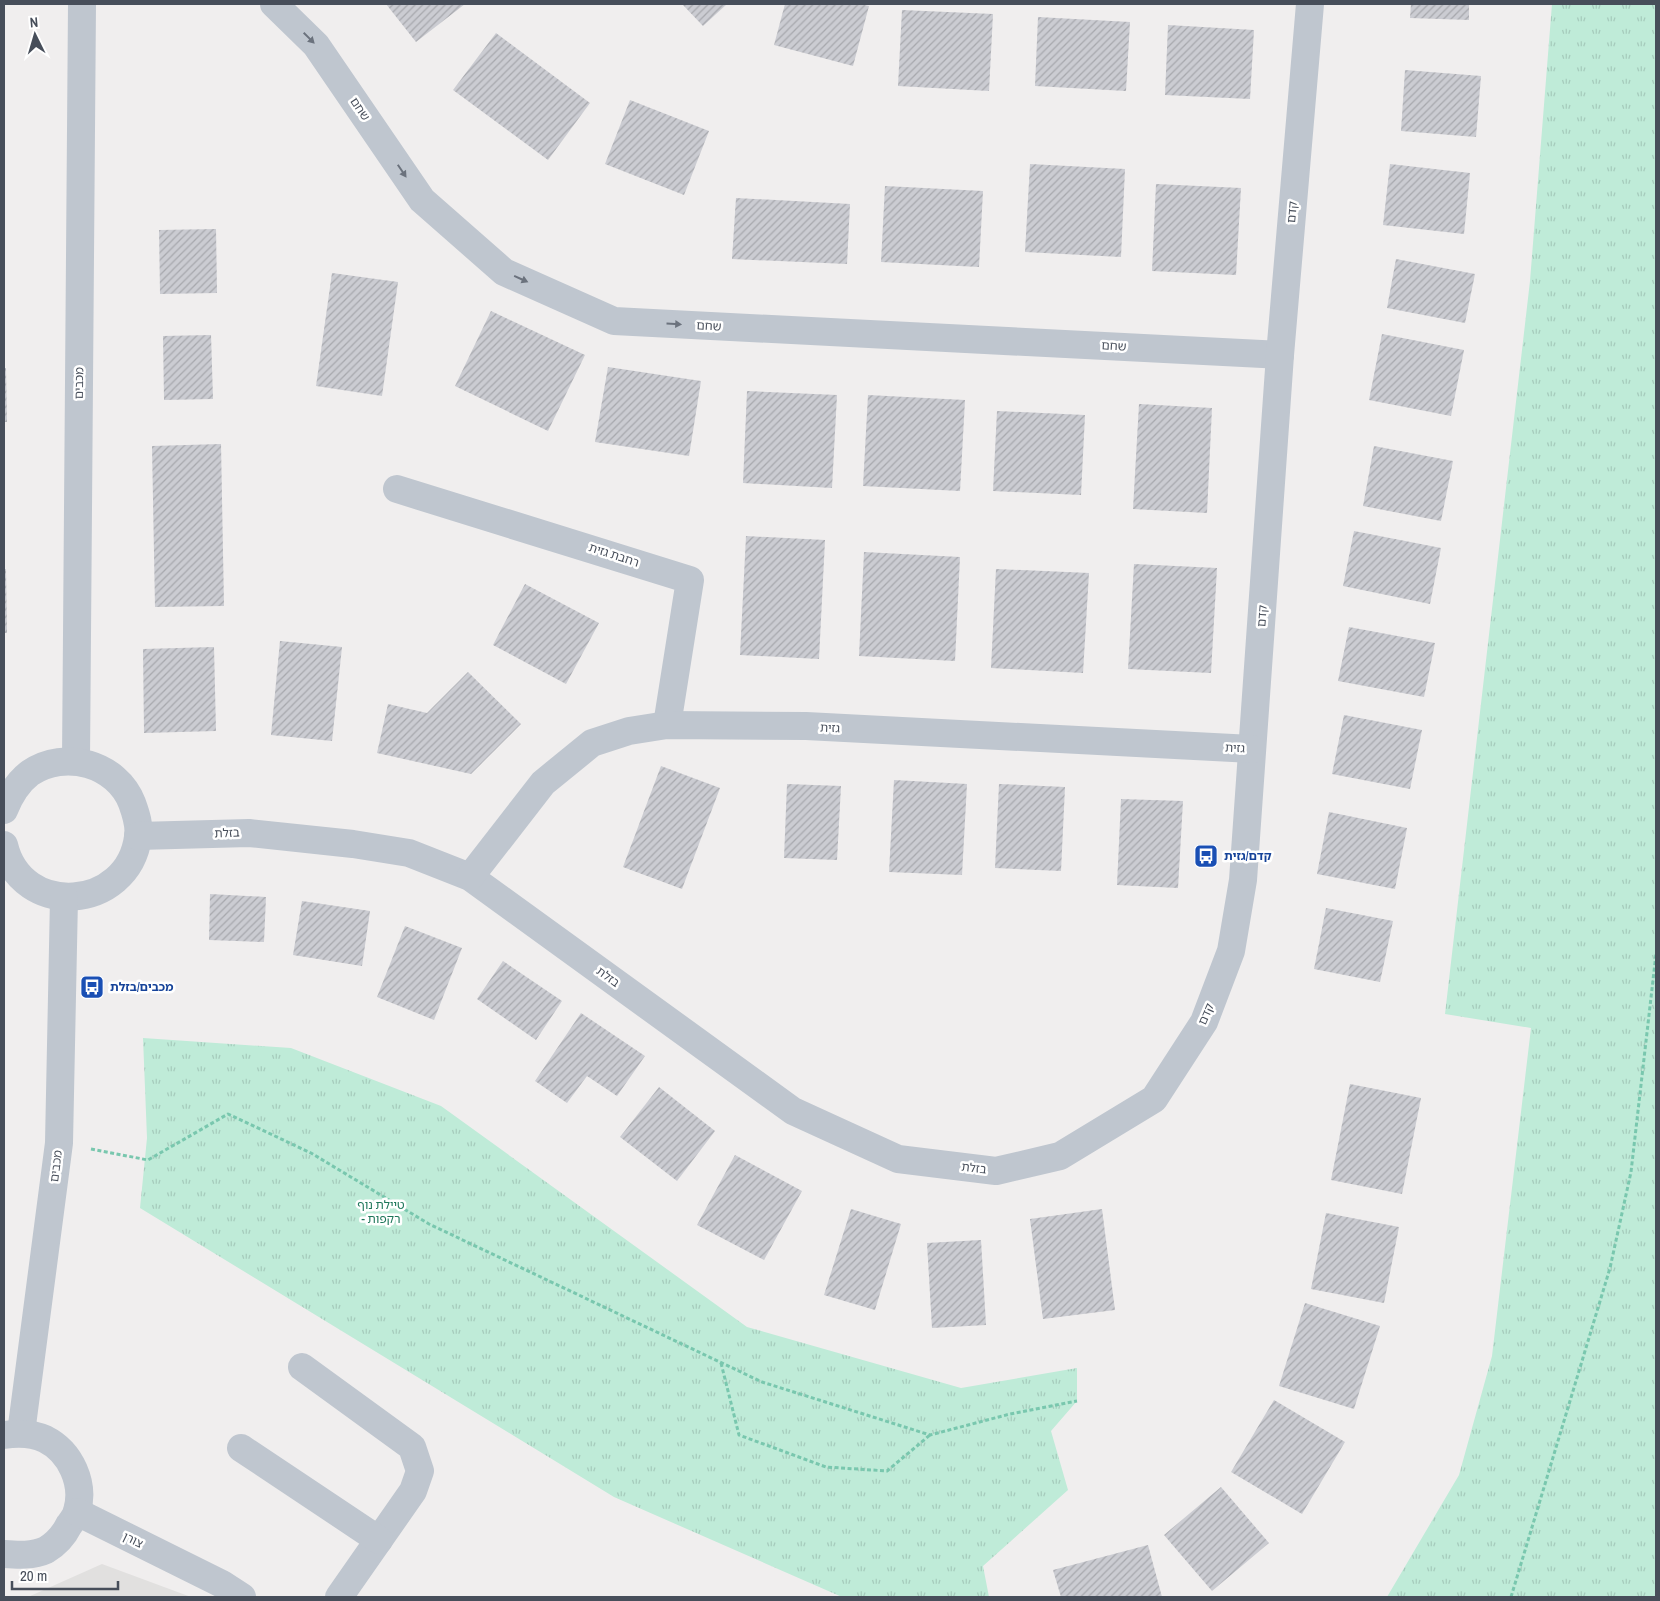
<svg xmlns="http://www.w3.org/2000/svg" width="1660" height="1601" viewBox="0 0 1660 1601" font-family="'Archivo Narrow','Noto Sans Hebrew',sans-serif">
<style>
.education{fill:#e1e0df}
.grass{fill:url(#grass-tufts)}
.building{fill:url(#building-hatch)}
.lines{fill:none;stroke-linecap:round;stroke-linejoin:round}
.path{stroke:#79c7ae;stroke-width:3;stroke-dasharray:4 2.5;stroke-linecap:butt}
.minor{stroke:#bfc6cf;stroke-width:28}
.oneway{fill:#6b727d}
.labels{text-anchor:middle;dominant-baseline:central;stroke-width:5;stroke-linejoin:round;paint-order:stroke}
.street-label{font-size:12px;fill:#474e5a;stroke:#fff}
.transit-label{font-size:12px;font-weight:bold;fill:#164399;stroke:#fff;text-anchor:start}
.park-label{font-size:12px;fill:#1d7659;stroke:#fff}
</style>
<defs>
<pattern id="grass-tufts" width="24" height="20" patternUnits="userSpaceOnUse" patternTransform="scale(1.25)"><rect width="24" height="20" fill="#bfebd8"/><path d="M3 7l-1-3M5 7V3M7 7l1-3M15 17l-1-3M17 17v-4M19 17l1-3" fill="none" stroke="#a6cbbc"/></pattern>
<pattern id="building-hatch" width="6" height="6" patternUnits="userSpaceOnUse" patternTransform="scale(1.25)"><rect width="6" height="6" fill="#cbccd2"/><path d="M-1 1l2-2M0 6l6-6M5 7l2-2" fill="none" stroke="#a7a8ad"/></pattern>
</defs>
<rect width="100%" height="100%" fill="#f0eeee"/>
<polygon class="education" points="102,1564 191,1597 28,1597"/>
<g class="grass">
<polygon points="1552,4 1656,4 1656,1597 1387,1597 1459,1475 1492,1356 1531,1028 1445,1014 1530,281"/>
<polygon points="143,1038 291,1048 441,1106 747,1327 961,1388 1077,1368 1077,1401 1051,1431 1068,1490 983,1566 989,1597 842,1597 614,1497 140,1208 147,1138"/>
</g>
<g class="building">
<polygon points="386,4 465,4 416,42"/>
<polygon points="682,4 727,4 703,26"/>
<polygon points="785,4 860,4 869,6 853,66 774,45"/>
<polygon points="1411,4 1469,4 1469,20 1410,18"/>
<polygon points="902,10 993,14 989,91 898,86"/>
<polygon points="1038,17 1130,22 1126,91 1035,86"/>
<polygon points="1168,25 1254,30 1250,99 1165,95"/>
<polygon points="496,33 590,103 548,160 453,90"/>
<polygon points="1405,70 1481,76 1476,137 1401,131"/>
<polygon points="630,100 709,131 684,195 605,164"/>
<polygon points="1030,164 1125,169 1121,257 1025,252"/>
<polygon points="1390,164 1470,173 1464,234 1383,225"/>
<polygon points="1156,184 1241,188 1236,275 1152,271"/>
<polygon points="885,186 983,191 979,267 881,262"/>
<polygon points="736,198 850,204 847,264 732,259"/>
<polygon points="216,229 217,293 160,294 159,230"/>
<polygon points="1396,259 1475,274 1465,323 1387,308"/>
<polygon points="332,273 398,282 382,396 316,386"/>
<polygon points="491,311 585,355 548,431 455,386"/>
<polygon points="1382,334 1464,350 1451,416 1369,400"/>
<polygon points="211,335 213,399 164,400 163,336"/>
<polygon points="608,367 701,381 689,456 595,442"/>
<polygon points="4,368 6,368 7,422 4,422"/>
<polygon points="747,391 837,395 832,488 743,483"/>
<polygon points="868,395 965,400 960,491 863,486"/>
<polygon points="1139,404 1212,408 1207,513 1133,509"/>
<polygon points="997,411 1085,415 1081,495 993,491"/>
<polygon points="221,444 224,606 155,607 152,446"/>
<polygon points="1374,446 1453,461 1441,521 1363,506"/>
<polygon points="1354,531 1441,548 1430,604 1343,586"/>
<polygon points="746,536 825,540 819,659 740,655"/>
<polygon points="864,552 960,557 955,661 859,656"/>
<polygon points="1134,564 1217,568 1211,673 1128,669"/>
<polygon points="4,569 6,569 7,633 4,633"/>
<polygon points="996,569 1089,573 1083,673 991,668"/>
<polygon points="525,584 599,623 566,684 493,645"/>
<polygon points="1349,627 1435,643 1424,697 1338,681"/>
<polygon points="280,641 342,647 332,741 271,735"/>
<polygon points="214,647 216,731 144,733 143,649"/>
<polygon points="468,672 521,724 471,774 377,753 388,704 427,713"/>
<polygon points="1344,715 1422,730 1410,789 1332,774"/>
<polygon points="661,766 720,788 682,889 623,867"/>
<polygon points="894,780 967,784 962,875 889,872"/>
<polygon points="787,784 841,786 837,860 784,858"/>
<polygon points="999,784 1065,787 1061,871 995,868"/>
<polygon points="1121,799 1183,801 1178,888 1117,885"/>
<polygon points="1329,812 1407,828 1395,889 1317,874"/>
<polygon points="210,894 266,897 264,942 209,940"/>
<polygon points="302,901 370,911 362,966 293,955"/>
<polygon points="1326,908 1393,921 1380,982 1314,969"/>
<polygon points="405,926 462,948 434,1020 377,997"/>
<polygon points="503,961 562,1001 536,1040 477,999"/>
<polygon points="581,1013 645,1056 617,1096 587,1076 567,1103 535,1081"/>
<polygon points="1350,1084 1421,1098 1402,1194 1331,1180"/>
<polygon points="659,1087 715,1131 677,1181 620,1137"/>
<polygon points="735,1155 802,1191 764,1260 697,1225"/>
<polygon points="851,1209 901,1224 875,1310 824,1295"/>
<polygon points="1102,1209 1115,1310 1043,1319 1030,1219"/>
<polygon points="1326,1213 1399,1227 1384,1303 1311,1289"/>
<polygon points="981,1240 986,1325 932,1328 927,1243"/>
<polygon points="1305,1303 1380,1326 1354,1409 1279,1386"/>
<polygon points="1274,1400 1345,1442 1302,1514 1231,1472"/>
<polygon points="1221,1487 1269,1543 1212,1591 1164,1535"/>
<polygon points="1148,1545 1162,1597 1061,1597 1053,1570"/>
</g>
<g class="lines">
<g class="path">
<polyline points="91,1149 148,1160 228,1114 311,1153 429,1224 762,1382 930,1435 1010,1414 1077,1401"/>
<polyline points="721,1363 739,1435 826,1467 887,1471 930,1435"/>
<polyline points="1511,1597 1610,1268 1631,1172 1656,954"/>
</g>
<g class="minor">
<polyline points="274,4 316,45 422,200 504,272 614,321 1280,355"/>
<polyline points="397,489 690,580 667,725"/>
<polyline points="76,761 82,4"/>
<path d="M 4,810 C 10,795 17,783 30,773 C 65,749 117,764 132,803 C 136,814 140,826 138,837 C 128,911 21,919 4,845"/>
<polyline points="138,836 249,833 353,844 409,853 470,877 793,1111 898,1159 996,1171 1060,1156 1154,1099 1204,1022 1231,951 1243,880 1280,355 1310,4"/>
<polyline points="470,877 543,783 592,743 629,731 667,725 806,726 1252,749"/>
<polyline points="302,1367 412,1447 420,1471 413,1491 339,1597"/>
<polyline points="21,1433 59,1143 64,898"/>
<path d="M 4,1435 C 18,1433 32,1433 45,1439 C 71,1452 85,1484 77,1511 C 76,1516 72,1521 69,1525 C 64,1535 56,1544 46,1550 C 33,1556 18,1555 4,1554"/>
<polyline points="241,1448 379,1540"/>
<polyline points="77,1512 222,1584 242,1597"/>
</g>
</g>
<defs><path id="oneway-solid" d="M-6-.8H1V-3.2L6.5 0L1 3.2V.8H-6Z" transform="scale(1.25)"/></defs>
<g class="oneway">
<use href="#oneway-solid" transform="translate(309 38) rotate(45)"/>
<use href="#oneway-solid" transform="translate(402 171) rotate(56)"/>
<use href="#oneway-solid" transform="translate(521 279) rotate(24)"/>
<use href="#oneway-solid" transform="translate(674 324) rotate(3)"/>
</g>
<defs>
<g id="bus-square" transform="scale(1.25)"><rect x="-9" y="-9" width="18" height="18" rx="4" fill="#1a4fb4" stroke="#fff"/><path d="M-5-6H5V4H4V6H2V4H-2V6H-4V4H-5ZM-3.5-4V0h7V-4ZM-3.5 1.2v1.5H-2V1.2ZM2 1.2v1.5H3.5V1.2Z" fill="#fff"/></g>
</defs>
<g fill-rule="evenodd">
<use href="#bus-square" x="1206" y="856"/>
<use href="#bus-square" x="92" y="987"/>
</g>
<g class="labels">
<g class="street-label">
<text transform="translate(360 109) rotate(56)">שחם</text>
<text transform="translate(1292 212) rotate(-85)">קדם</text>
<text transform="translate(709 326) rotate(3)">שחם</text>
<text transform="translate(1114 346) rotate(3)">שחם</text>
<text transform="translate(79 383) rotate(-89)">מכבים</text>
<text transform="translate(614 555) rotate(18)">רחבת גזית</text>
<text transform="translate(1262 616) rotate(-86)">קדם</text>
<text transform="translate(830 728) rotate(3)">גזית</text>
<text transform="translate(1235 748) rotate(3)">גזית</text>
<text transform="translate(227 833) rotate(-2)">בזלת</text>
<text transform="translate(608 977) rotate(36)">בזלת</text>
<text transform="translate(1206 1014) rotate(-66)">קדם</text>
<text transform="translate(56 1166) rotate(-83)">מכבים</text>
<text transform="translate(974 1168) rotate(7)">בזלת</text>
<text transform="translate(133 1540) rotate(26)">צורן</text>
</g>
<g class="transit-label">
<text x="1224" y="856">קדם/גזית</text>
<text x="110" y="987">מכבים/בזלת</text>
</g>
<g class="park-label">
<text x="381" y="1205">טיילת נוף<tspan x="381" dy="14">- רקפות</tspan></text>
</g>
</g>
<rect width="1660" height="1601" fill="none" stroke="#474e5a" stroke-width="10"/>
<g transform="translate(35 35) rotate(355)" stroke="#ffffff" stroke-width="4" paint-order="stroke">
<path d="M0-4L9 19L0 12L-9 19Z" fill="#474e5a"/>
<text y="-8" font-size="14" font-weight="bold" text-anchor="middle" fill="#474e5a">N</text>
</g>
<path d="M12 1581v8h106v-8" fill="none" stroke="#474e5a" stroke-width="2.5"/>
<text x="20" y="1581" font-size="15" fill="#474e5a" stroke="#ffffff" stroke-width="4" paint-order="stroke">20 m</text>
</svg>
